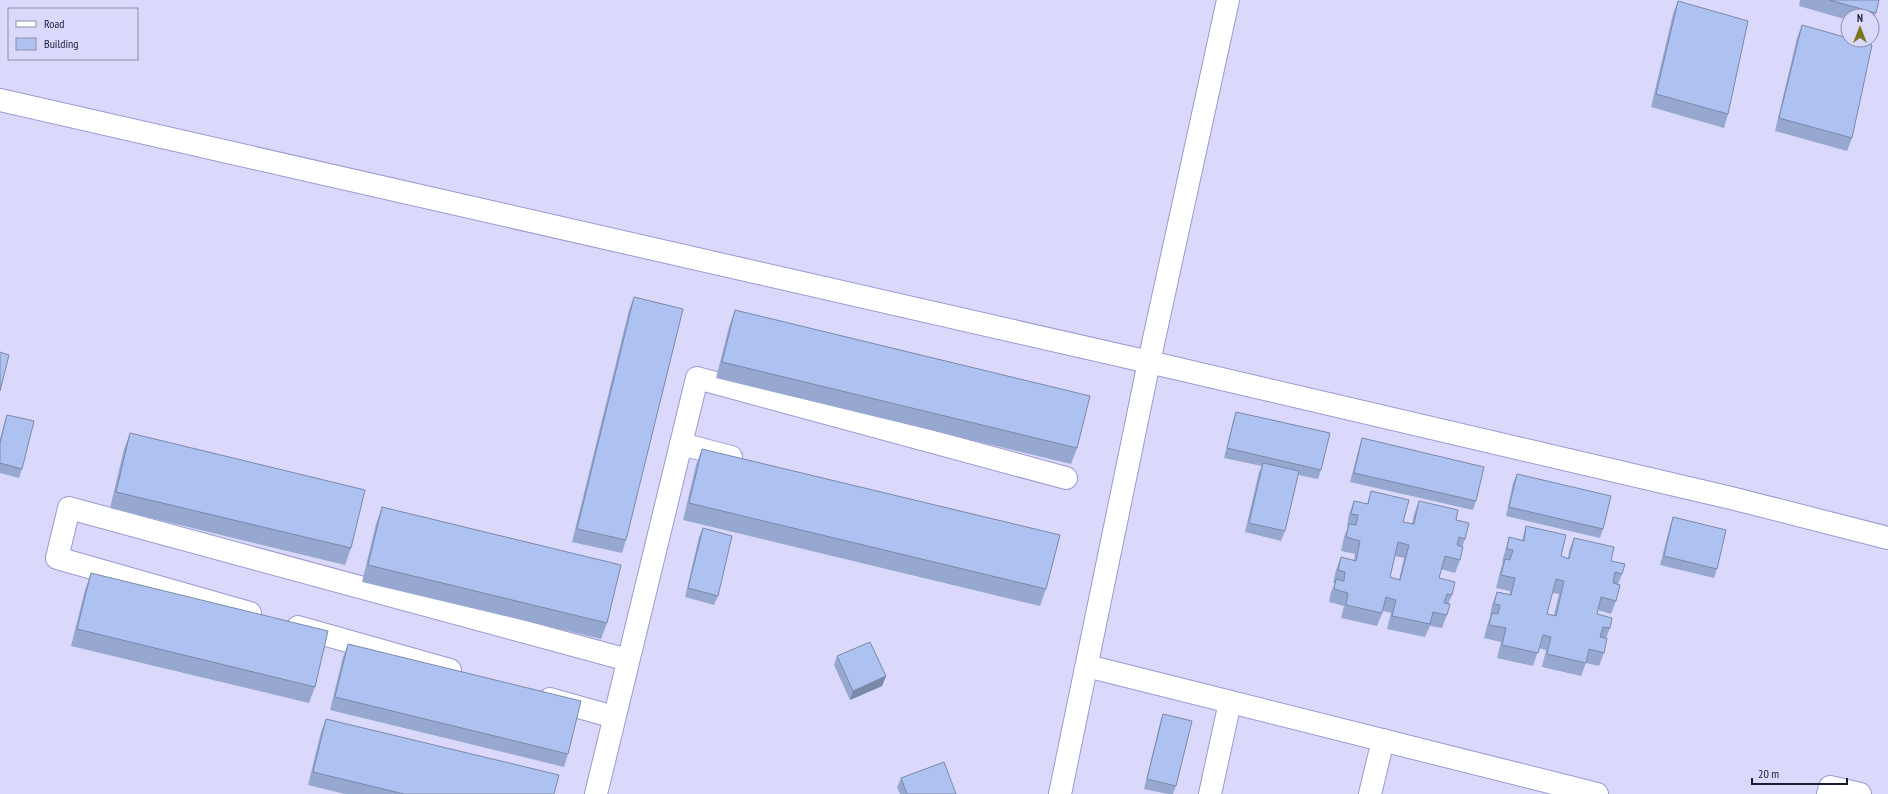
<svg xmlns="http://www.w3.org/2000/svg" width="1888" height="794" viewBox="0 0 1888 794" font-family="'PT Sans Narrow',sans-serif">
<style>
.lines{fill:none;stroke-linecap:round;stroke-linejoin:round}
.minor-casing{stroke:#9c99cf;stroke-width:24}
.minor{stroke:#fff;stroke-width:22}
.wall{fill:#96a7d0;fill-rule:evenodd}
.shaded-wall{fill:#7a88a9}
.building{fill:#aec2f2;stroke:#7a88a9;fill-rule:evenodd}
</style>
<rect width="100%" height="100%" fill="#dad9fb"/>
<g class="lines">
<g class="minor-casing">
<g id="minor">
<polyline points="0,100 1149,362 1731,498 1888,538"/>
<polyline points="681,444 731,457"/>
<polyline points="250,613 57,558 69,508 628,660"/>
<polyline points="298,627 450,670"/>
<polyline points="1087,666 1597,794"/>
<polyline points="550,699 614,717"/>
<polyline points="596,794 697,378 1066,478"/>
<polyline points="1060,794 1149,362 1228,0"/>
<polyline points="1210,794 1230,702"/>
<polyline points="1370,794 1383,740"/>
<polyline points="1828,794 1830,787 1860,794"/>
</g>
</g>
<use href="#minor" class="minor"/>
</g>
<g class="wall">
<polygon points="1800,0 1879,0 1876,13 1872,24 1872,16 1848,16 1848,20 1799,6"/>
<polygon points="1678,1 1728,114 1724,128 1651,107 1673,14"/>
<polygon points="1802,25 1852,138 1847,151 1775,131 1797,38"/>
<polygon points="634,297 626,540 622,553 572,542 629,310"/>
<polygon points="735,310 1077,448 1071,464 716,378 729,327"/>
<polygon points="1236,412 1321,470 1318,479 1298,475 1285,531 1281,541 1245,532 1259,472 1262,466 1224,458 1233,421"/>
<polygon points="7,415 22,469 19,478 0,473 0,439 4,424"/>
<polygon points="130,433 351,548 345,565 110,508 124,449"/>
<polygon points="1362,438 1476,501 1473,510 1350,482 1359,448"/>
<polygon points="702,449 1046,589 1040,606 683,520 696,465"/>
<polygon points="1517,474 1603,529 1600,538 1506,516 1513,483"/>
<path d="M 1371,491 L 1403,522 L 1412,524 L 1414,514 L 1419,501 L 1456,520 L 1465,539 L 1462,547 L 1460,560 L 1455,573 L 1441,569 L 1439,578 L 1452,595 L 1448,604 L 1447,615 L 1442,628 L 1430,626 L 1425,637 L 1387,629 L 1391,613 L 1383,611 L 1377,626 L 1341,618 L 1344,606 L 1329,602 L 1331,592 L 1335,583 L 1333,583 L 1336,570 L 1341,557 L 1354,560 L 1355,554 L 1341,551 L 1344,537 L 1348,527 L 1347,527 L 1349,514 L 1354,501 L 1367,504 ZM 1395,556 L 1404,558 L 1399,580 L 1390,577 Z"/>
<polygon points="382,507 607,623 601,639 362,582 376,524"/>
<polygon points="1673,517 1717,569 1714,578 1660,565 1670,526"/>
<path d="M 1526,526 L 1561,556 L 1568,558 L 1569,551 L 1574,538 L 1611,561 L 1622,574 L 1618,584 L 1616,601 L 1611,614 L 1598,610 L 1597,614 L 1610,628 L 1606,638 L 1604,653 L 1599,666 L 1586,663 L 1581,676 L 1542,667 L 1546,650 L 1539,648 L 1533,666 L 1497,658 L 1501,642 L 1484,638 L 1487,626 L 1490,617 L 1492,605 L 1497,592 L 1510,594 L 1510,591 L 1496,588 L 1500,572 L 1503,562 L 1502,562 L 1505,551 L 1509,537 L 1522,540 ZM 1552,593 L 1559,594 L 1554,615 L 1547,614 Z"/>
<polygon points="703,528 718,596 714,605 685,597 699,537"/>
<polygon points="91,573 315,687 309,703 71,646 85,590"/>
<polygon points="348,644 568,754 564,767 330,710 343,657"/>
<polygon points="837,656 886,676 882,686 850,700 834,665"/>
<polygon points="1163,714 1176,786 1173,794 1168,794 1144,789 1160,723"/>
<polygon points="326,719 554,794 345,794 308,785 321,732"/>
<polygon points="901,778 956,794 900,794 897,787"/>
</g>
<polygon class="shaded-wall" points="886,676 882,686 850,700 853,691"/>
<g class="building">
<polygon points="1829,0 1879,0 1876,13"/>
<polygon points="1678,1 1748,21 1728,114 1656,94"/>
<polygon points="1802,25 1848,38 1848,40 1854,40 1872,45 1852,138 1779,118"/>
<polygon points="634,297 683,309 626,540 577,529"/>
<polygon points="735,310 1090,396 1077,448 722,362"/>
<polygon points="0,352 9,355 0,391"/>
<polygon points="1236,412 1330,433 1321,470 1227,448"/>
<polygon points="7,415 34,421 22,469 0,463 0,443"/>
<polygon points="130,433 365,490 351,548 116,492"/>
<polygon points="1362,438 1484,467 1476,501 1354,473"/>
<polygon points="702,449 1060,535 1046,589 689,503"/>
<polygon points="1263,463 1299,471 1285,531 1249,523"/>
<polygon points="1517,474 1611,496 1603,529 1509,507"/>
<path d="M 1371,491 L 1409,500 L 1403,522 L 1414,524 L 1419,501 L 1458,510 L 1456,520 L 1469,523 L 1465,539 L 1459,537 L 1457,545 L 1463,547 L 1460,560 L 1445,556 L 1439,578 L 1455,582 L 1452,595 L 1447,594 L 1444,603 L 1450,604 L 1447,615 L 1433,612 L 1430,624 L 1392,616 L 1396,600 L 1386,597 L 1382,613 L 1346,605 L 1348,593 L 1334,589 L 1336,579 L 1344,581 L 1345,572 L 1338,570 L 1341,557 L 1356,561 L 1360,541 L 1346,537 L 1349,524 L 1356,525 L 1358,515 L 1351,514 L 1354,501 L 1368,504 ZM 1398,542 L 1409,545 L 1400,580 L 1390,577 Z"/>
<polygon points="382,507 621,565 607,623 368,565"/>
<polygon points="1673,517 1726,530 1717,569 1664,556"/>
<path d="M 1526,526 L 1566,535 L 1561,556 L 1569,559 L 1574,538 L 1614,547 L 1611,561 L 1625,564 L 1622,574 L 1615,572 L 1613,583 L 1620,585 L 1616,601 L 1601,597 L 1597,614 L 1612,618 L 1610,628 L 1603,627 L 1600,637 L 1607,638 L 1604,653 L 1589,649 L 1586,663 L 1547,654 L 1551,637 L 1543,635 L 1538,653 L 1502,645 L 1506,628 L 1489,625 L 1492,613 L 1498,614 L 1500,605 L 1494,604 L 1497,592 L 1511,595 L 1515,578 L 1501,575 L 1505,559 L 1510,560 L 1513,550 L 1507,549 L 1509,537 L 1524,541 ZM 1556,579 L 1564,581 L 1556,616 L 1547,614 Z"/>
<polygon points="703,528 732,536 718,596 688,588"/>
<polygon points="91,573 328,631 315,687 77,629"/>
<polygon points="870,642 886,676 853,691 837,656"/>
<polygon points="348,644 581,701 568,754 335,697"/>
<polygon points="1163,714 1192,721 1176,786 1147,779"/>
<polygon points="326,719 559,775 554,794 404,794 313,772"/>
<polygon points="944,762 956,794 907,794 901,778"/>
</g>
<rect x="8" y="8" width="130" height="52" fill="#dad9fb" stroke="#8f8daa"/>
<rect x="16" y="21" width="20" height="6" fill="#ffffff" stroke="#8f8daa"/>
<text x="44" y="28" font-size="12" fill="#1e1c31">Road</text>
<rect x="16" y="38" width="20" height="12" fill="#aec2f2" stroke="#8f8daa"/>
<text x="44" y="48" font-size="12" fill="#1e1c31">Building</text>
<g transform="translate(1860 28)"><circle r="19" fill="#dad9fb" stroke="#8f8daa"/>
<path d="M0-3L7 15L0 10L-7 15Z" fill="#7b771c"/>
<text y="-6" font-size="11" font-weight="bold" text-anchor="middle" fill="#1e1c31">N</text>
</g>
<path d="M1752 778v6h95v-6" fill="none" stroke="#1e1c31" stroke-width="2"/>
<text x="1758" y="778" font-size="12" fill="#1e1c31" stroke="#dad9fb" stroke-width="3" paint-order="stroke">20 m</text>
</svg>
